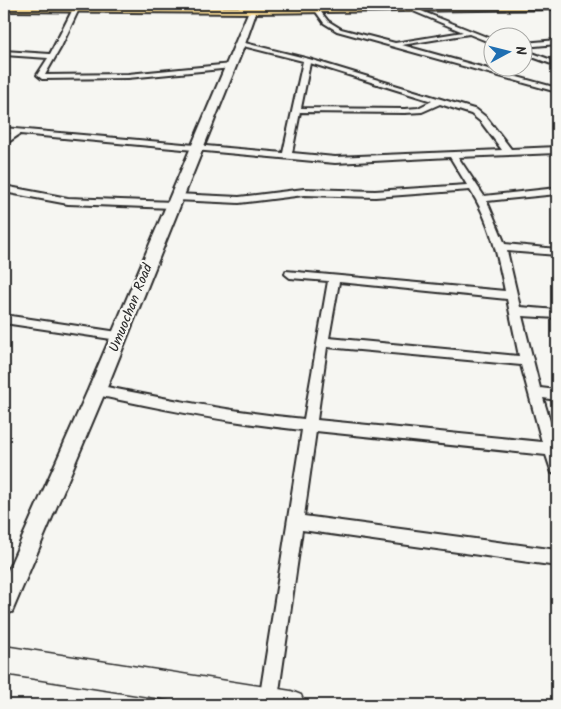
<svg xmlns="http://www.w3.org/2000/svg" width="561" height="709" viewBox="0 0 561 709" font-family="Kalam,sans-serif">
<style>
.lines{fill:none;stroke-linecap:round;stroke-linejoin:round}
.minor-casing{stroke:#2b2b2b;stroke-width:4}
.tertiary-casing{stroke:#2b2b2b;stroke-width:4}
.secondary-casing{stroke:#2b2b2b;stroke-width:3}
.trunk-casing{stroke:#2b2b2b;stroke-width:4}
.minor{fill:#f6f6f2;fill-rule:evenodd}
.tertiary{fill:#f6f6f2;fill-rule:evenodd}
.secondary{fill:#f6f6f2;fill-rule:evenodd}
.trunk{fill:#fcde96;fill-rule:evenodd}
.labels{text-anchor:middle;dominant-baseline:central;stroke-width:4.5;stroke-linejoin:round;paint-order:stroke}
.street-label{font-size:14px;fill:#2b2b2b;stroke:#f6f6f2}
</style>
<rect width="100%" height="100%" fill="#f6f6f2"/>
<filter id="ink" filterUnits="userSpaceOnUse"><feTurbulence type="fractalNoise" baseFrequency=".02" numOctaves="2"/><feDisplacementMap in="SourceGraphic" scale="10" xChannelSelector="R" yChannelSelector="G"/><feConvolveMatrix kernelMatrix="1 2 1 2 8 2 1 2 1" color-interpolation-filters="sRGB"/></filter>
<g filter="url(#ink)">
<g class="lines">
<g class="minor-casing">
<g id="minor">
<polygon points="76,7 79,9 61,47 45,75 128,74 232,64 235,66 232,68 128,78 42,79 37,75 48,58 4,55 4,51 50,54 73,9"/>
<polygon points="317,7 328,21 341,29 395,43 463,32 406,8 411,7 494,40 494,44 469,34 402,45 557,88 557,92 337,31 324,23 314,9"/>
<polygon points="557,40 557,44 524,47 524,43"/>
<path d="M 241,42 L 309,59 L 477,110 L 487,118 L 511,149 L 557,147 L 557,153 L 458,157 L 484,196 L 557,188 L 557,194 L 487,201 L 505,244 L 557,249 L 557,255 L 507,251 L 520,307 L 557,310 L 557,318 L 522,316 L 540,388 L 557,390 L 557,400 L 543,398 L 557,444 L 557,474 L 552,473 L 546,455 L 316,431 L 304,516 L 557,550 L 557,566 L 302,530 L 277,705 L 261,705 L 259,701 L 302,430 C 233,423 165,410 97,395 L 92,394 L 90,390 L 92,386 L 97,385 C 166,399 234,412 304,419 L 328,281 L 290,278 L 285,274 L 286,271 L 505,291 C 498,257 490,220 470,190 L 375,197 L 304,195 L 239,203 L 176,200 L 171,197 L 176,194 L 239,197 L 304,189 L 375,191 L 467,185 L 450,157 L 335,163 L 20,134 L 4,145 L 4,139 L 11,133 L 4,132 L 4,128 L 283,153 L 303,61 L 239,45 L 239,43 ZM 310,63 L 432,101 L 418,108 L 405,109 L 301,108 ZM 440,104 L 471,114 L 481,122 L 502,150 L 335,157 L 292,153 L 300,112 L 405,113 L 422,112 ZM 339,282 L 507,299 L 519,356 L 329,338 ZM 327,347 L 521,365 L 542,442 L 317,420 Z"/>
<polygon points="524,50 557,62 557,66 524,54"/>
<polygon points="4,186 68,198 173,202 178,205 173,208 68,204 4,192"/>
<polygon points="4,315 118,332 124,336 118,340 4,323"/>
</g>
</g>
<g class="tertiary-casing">
<polygon id="tertiary" points="250,8 257,10 245,44 106,390 12,612 4,615 4,579 88,390"/>
</g>
<g class="secondary-casing">
<polygon id="secondary" points="4,646 291,691 301,695 305,705 202,705 4,674"/>
</g>
<g class="trunk-casing">
<polygon id="trunk" points="557,4 557,9 253,13 4,11 4,5 253,7"/>
</g>
<use href="#minor" class="minor"/>
<use href="#tertiary" class="tertiary"/>
<use href="#secondary" class="secondary"/>
<use href="#trunk" class="trunk"/>
</g>
</g>
<g class="labels">
<g class="street-label">
<text transform="translate(131 308) rotate(-68)">Umuochan Road</text>
</g>
</g>
<rect width="561" height="709" fill="none" stroke="#f6f6f2" stroke-width="20"/>
<rect x="10" y="10" width="541" height="689" fill="none" stroke="#2b2b2b" stroke-width="2" filter="url(#ink)"/>
<g transform="translate(508 52) rotate(83)"><circle r="24" fill="#f6f6f2" stroke="#a5a5a2"/>
<path d="M0-4L9 19L0 12L-9 19Z" fill="#1f6fb2"/>
<text y="-8" font-size="14" font-weight="bold" text-anchor="middle" fill="#2b2b2b">N</text>
</g>
</svg>
